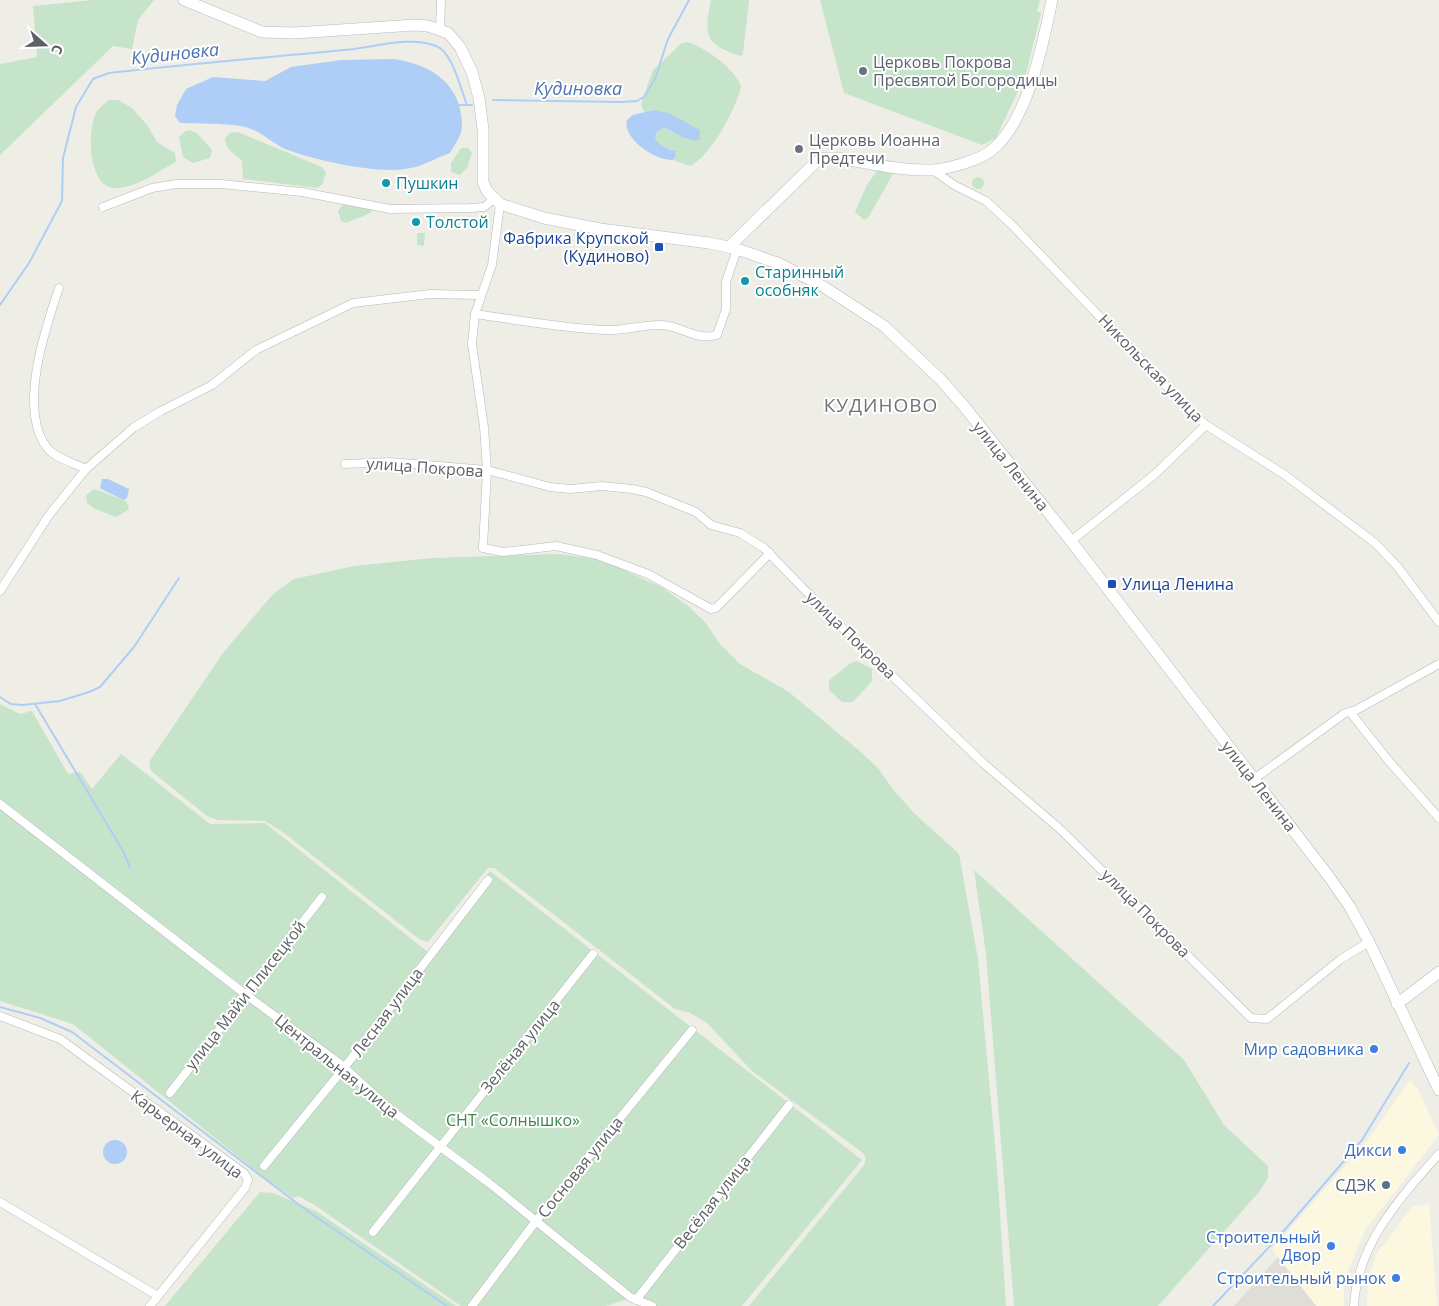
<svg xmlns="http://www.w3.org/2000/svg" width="1439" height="1306" viewBox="0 0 1439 1306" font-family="'Open Sans',sans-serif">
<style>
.commercial{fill:#fbf8df}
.industrial{fill:#deddd8}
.green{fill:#c6e4ca}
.water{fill:#aecef7}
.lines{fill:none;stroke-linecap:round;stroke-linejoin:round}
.stream{stroke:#aecef7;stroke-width:2}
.street-casing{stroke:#b6b8bc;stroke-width:9}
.secondary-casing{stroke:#b8b9bf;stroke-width:12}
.street{stroke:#fff;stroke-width:8}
.secondary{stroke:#fff;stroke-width:11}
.worship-dot{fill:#6b7280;stroke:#fff;stroke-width:2}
.culture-dot{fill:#0f9aa8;stroke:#fff;stroke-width:2}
.transit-dot{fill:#1a4fb4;stroke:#fff;stroke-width:2}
.shop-dot{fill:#3f7fe0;stroke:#fff;stroke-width:2}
.service-dot{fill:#5c6f8a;stroke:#fff;stroke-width:2}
.labels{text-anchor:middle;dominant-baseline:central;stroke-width:4;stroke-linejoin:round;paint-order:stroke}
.worship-label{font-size:16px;fill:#5b616d;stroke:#fff;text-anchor:start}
.culture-label{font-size:16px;fill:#0d838f;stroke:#fff;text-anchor:start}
.transit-label{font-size:16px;fill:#164399;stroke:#fff;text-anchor:end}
.street-label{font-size:16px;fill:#5e6065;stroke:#fff}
.shop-label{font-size:16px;fill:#366cbe;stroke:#fff;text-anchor:end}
.park-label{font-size:16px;fill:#3e844b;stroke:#fff}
.service-label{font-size:16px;fill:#4e5e75;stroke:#fff;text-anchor:end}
.water-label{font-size:18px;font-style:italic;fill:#4f72b1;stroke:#fff}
.quarter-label{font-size:19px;letter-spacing:1px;fill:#6f7277;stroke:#fff}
</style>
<rect width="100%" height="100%" fill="#efeee6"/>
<g class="commercial">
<polygon points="1410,1080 1418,1089 1439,1135 1365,1230 1344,1281 1344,1306 1316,1306 1272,1249 1366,1142"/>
<polygon points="1429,1204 1437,1306 1367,1306 1368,1281 1376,1255 1412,1207"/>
</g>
<polygon class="industrial" points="1278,1257 1316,1306 1234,1306"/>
<g class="green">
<polygon points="93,0 154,0 138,20 132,49 113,46 0,155 0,64 37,57 33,6"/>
<path d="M 711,0 L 749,0 L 743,54 L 741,56 C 704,45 704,34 711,0 Z"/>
<polygon points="820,0 1040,0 1037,11 1041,13 1026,74 996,138 982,145 844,93"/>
<path d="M 688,42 C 707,49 733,67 741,86 C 737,108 710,157 690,166 L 673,160 L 676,156 L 672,149 C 663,148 657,145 655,136 L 658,131 L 664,128 L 689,140 L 653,110 L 644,112 L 641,104 L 653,70 L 682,43 Z"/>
<path d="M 109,100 L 118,100 L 132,108 L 147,125 L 157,142 L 175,153 L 176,162 C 159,171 139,186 119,188 C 88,193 86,129 97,111 C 100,107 105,103 109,100 Z"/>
<polygon points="190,130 197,133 212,150 210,158 193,163 183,157 179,137 185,131"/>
<path d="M 238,132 L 322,167 L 326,173 L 322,185 L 317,188 L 243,179 L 242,161 C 235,154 225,149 225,138 L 230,133 Z"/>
<polygon points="461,148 468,148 472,153 467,168 460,175 451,172 451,163"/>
<polygon points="879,168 891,170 893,174 868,218 864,220 855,212 867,185"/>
<circle cx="978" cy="183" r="6"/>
<polygon points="347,204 370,208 372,210 371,213 346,223 341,221 338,212 341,206"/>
<polygon points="417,233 425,233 424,246 417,245"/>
<polygon points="94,489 124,500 129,506 128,510 116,517 95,509 87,503 86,495"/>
<polygon points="558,554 597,559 620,568 661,587 687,605 705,622 720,644 740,664 789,692 862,753 878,768 892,788 914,813 959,854 978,959 997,1167 1006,1306 749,1306 864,1165 866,1159 863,1153 752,1071 707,1023 690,1013 675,1009 494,868 488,868 428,942 419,939 284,833 265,821 217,820 207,816 151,771 149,762 223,653 273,594 294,579 354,566 432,558"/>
<polygon points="857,661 872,669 872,681 853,702 842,702 829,690 829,680 851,663"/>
<polygon points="0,704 20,714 32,711 68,774 80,772 92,789 121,754 210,824 265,823 428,952 490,871 862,1160 742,1306 649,1306 628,1299 606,1306 461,1306 316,1206 299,1196 293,1198 266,1179 73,1024 0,1001"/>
<polygon points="974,870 1184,1060 1224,1125 1268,1166 1268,1178 1259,1192 1158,1306 1014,1306 986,954"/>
<polygon points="260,1192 273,1193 316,1211 456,1306 165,1306"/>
</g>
<g class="water">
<path d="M 393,59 C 432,64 463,85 462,128 C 461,136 454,146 450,153 C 438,157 425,165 411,168 C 380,175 318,161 288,150 C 272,144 262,130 241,126 C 221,123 200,124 180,123 L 175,116 L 177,105 L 186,89 L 213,77 L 265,81 L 291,67 L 341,60 Z"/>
<path d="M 653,110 L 668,113 L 700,130 L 700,139 C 689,144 675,132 664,128 L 658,131 L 655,136 C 658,147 666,147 675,151 L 676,156 L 673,160 C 656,161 622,139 627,120 L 633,115 Z"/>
<polygon points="102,479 108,479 129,489 127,498 124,500 103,490 100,488"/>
<circle cx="115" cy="1152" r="12"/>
</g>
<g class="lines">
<g class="stream">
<polyline points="493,100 621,102 637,101 644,97 655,79 668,39 689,0"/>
<polyline points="458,105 467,105"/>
<path d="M 0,305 L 29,263 L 62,201 L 63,158 L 76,107 L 93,79 L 109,73 C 190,64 272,57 354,49 C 379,46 411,36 436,46 C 452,51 461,90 467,105 L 472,105"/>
<polyline points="0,697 11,704 22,705 60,701 89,692 100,687 134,647 179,578"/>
<polyline points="35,704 123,851 130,867"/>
<polyline points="0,1007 40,1018 72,1032 306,1210 447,1306"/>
<polyline points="1213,1306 1275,1241 1362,1140 1409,1063"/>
</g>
<g class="street-casing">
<g id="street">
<polyline points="440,30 441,0"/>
<polyline points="933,170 954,185 986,201 1011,224 1189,410 1206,425 1285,475 1375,543 1397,566 1439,622"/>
<polyline points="500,204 492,265 475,314 472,344 484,427 487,470 483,548 503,552 556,546 597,555 648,574 711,609 716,608 770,553"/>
<polyline points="103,207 152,188 176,184 221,184 302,192 390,209 470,208 484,207 494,199"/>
<path d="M 59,288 C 45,329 17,411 48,449 C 57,459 74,463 86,469"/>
<path d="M 475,314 C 518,320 561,328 605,330 C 625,331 643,324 662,325 C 682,326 695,341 717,335 L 726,309 L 726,282 L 737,249"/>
<polyline points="345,464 390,462 487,470 550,487 570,489 602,486 632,489 646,492 696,512 711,525 740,533 764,548 832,618 983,763 1060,829 1251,1018 1267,1019 1341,959 1369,942"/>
<polyline points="1071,541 1154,475 1206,425"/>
<polyline points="0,591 49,515 86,469 133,428 161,411 212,385 256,350 353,303 430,294 480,295"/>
<polyline points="1350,712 1388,760 1439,818"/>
<polyline points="1254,779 1345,713 1356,710 1439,664"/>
<polyline points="0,804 245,994 339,1063 391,1110 489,1183 630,1297 652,1306"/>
<polyline points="0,1016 60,1039 245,1174 248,1180 245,1188 150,1306"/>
<polyline points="170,1093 322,897"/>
<polyline points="264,1166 344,1068 488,880"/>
<polyline points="0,1202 158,1296"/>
<polyline points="373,1232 593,954"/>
<polyline points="636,1300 789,1105"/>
<polyline points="472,1306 536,1221 692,1030"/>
<path d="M 1354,1306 C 1357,1244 1400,1198 1439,1154"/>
</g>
</g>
<g class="secondary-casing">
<g id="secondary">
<polyline points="184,0 262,32 294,33 415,25 428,26 448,33 460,47 472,72 479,98 483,129 483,182 487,191 500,204 544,218 600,229 709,243 737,249 780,264 824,287 884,326 941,380 963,405 1071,541 1330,878 1350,907 1369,942 1439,1090"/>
<path d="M 729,247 L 816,162 L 825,158 L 838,158 C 868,163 901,171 932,170 C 948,169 980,160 992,150 C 1028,120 1043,44 1052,0"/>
<polyline points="1397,1004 1439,972"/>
</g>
</g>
<use href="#street" class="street"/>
<use href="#secondary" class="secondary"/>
</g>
<g class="worship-dot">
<circle cx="863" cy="71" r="5"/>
<circle cx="799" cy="149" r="5"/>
</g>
<g class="culture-dot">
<circle cx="386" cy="183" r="5"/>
<circle cx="416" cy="222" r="5"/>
<circle cx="745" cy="281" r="5"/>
</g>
<g class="transit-dot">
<rect x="654" y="242" width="10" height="10" rx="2.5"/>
<rect x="1107" y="579" width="10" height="10" rx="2.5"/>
</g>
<g class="shop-dot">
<circle cx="1374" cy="1049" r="5"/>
<circle cx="1402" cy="1150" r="5"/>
<circle cx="1331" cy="1246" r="5"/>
<circle cx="1396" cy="1278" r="5"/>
</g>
<circle class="service-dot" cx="1386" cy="1185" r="5"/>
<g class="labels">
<g class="worship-label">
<text x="873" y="62">Церковь Покрова<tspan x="873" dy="18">Пресвятой Богородицы</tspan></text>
<text x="809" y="140">Церковь Иоанна<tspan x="809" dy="18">Предтечи</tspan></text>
</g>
<g class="culture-label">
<text x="396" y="183">Пушкин</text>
<text x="426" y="222">Толстой</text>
<text x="755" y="272">Старинный<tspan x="755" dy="18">особняк</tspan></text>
</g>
<g class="transit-label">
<text x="649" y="238">Фабрика Крупской<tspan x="649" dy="18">(Кудиново)</tspan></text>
<text x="1122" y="584" text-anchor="start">Улица Ленина</text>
</g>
<g class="street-label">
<text transform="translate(1151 368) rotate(46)">Никольская улица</text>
<text transform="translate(1011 466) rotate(51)">улица Ленина</text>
<text transform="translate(425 467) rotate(4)">улица Покрова</text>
<text transform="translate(851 635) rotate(44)">улица Покрова</text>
<text transform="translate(1259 786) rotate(52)">улица Ленина</text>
<text transform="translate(1146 913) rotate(45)">улица Покрова</text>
<text transform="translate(245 995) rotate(-52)">улица Майи Плисецкой</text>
<text transform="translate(387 1012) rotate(-53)">Лесная улица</text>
<text transform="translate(520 1046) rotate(-51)">Зелёная улица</text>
<text transform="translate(337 1066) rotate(39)">Центральная улица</text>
<text transform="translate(187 1134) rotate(37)">Карьерная улица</text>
<text transform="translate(580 1167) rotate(-51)">Сосновая улица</text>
<text transform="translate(712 1202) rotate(-52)">Весёлая улица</text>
</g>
<g class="shop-label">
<text x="1364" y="1049">Мир садовника</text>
<text x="1392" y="1150">Дикси</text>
<text x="1321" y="1237">Строительный<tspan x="1321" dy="18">Двор</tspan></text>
<text x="1386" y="1278">Строительный рынок</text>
</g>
<g class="park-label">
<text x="513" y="1120">СНТ «Солнышко»</text>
</g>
<g class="service-label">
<text x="1376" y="1185">СДЭК</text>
</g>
<g class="water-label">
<text transform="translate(175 53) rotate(-6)">Кудиновка</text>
<text x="578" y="88">Кудиновка</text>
</g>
<g class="quarter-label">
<text x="881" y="405">КУДИНОВО</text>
</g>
</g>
<g transform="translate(45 45) rotate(110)" stroke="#ffffff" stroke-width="4" paint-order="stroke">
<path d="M0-4L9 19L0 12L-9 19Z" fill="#5e6065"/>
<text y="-8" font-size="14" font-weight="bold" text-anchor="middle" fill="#5e6065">С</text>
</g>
</svg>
